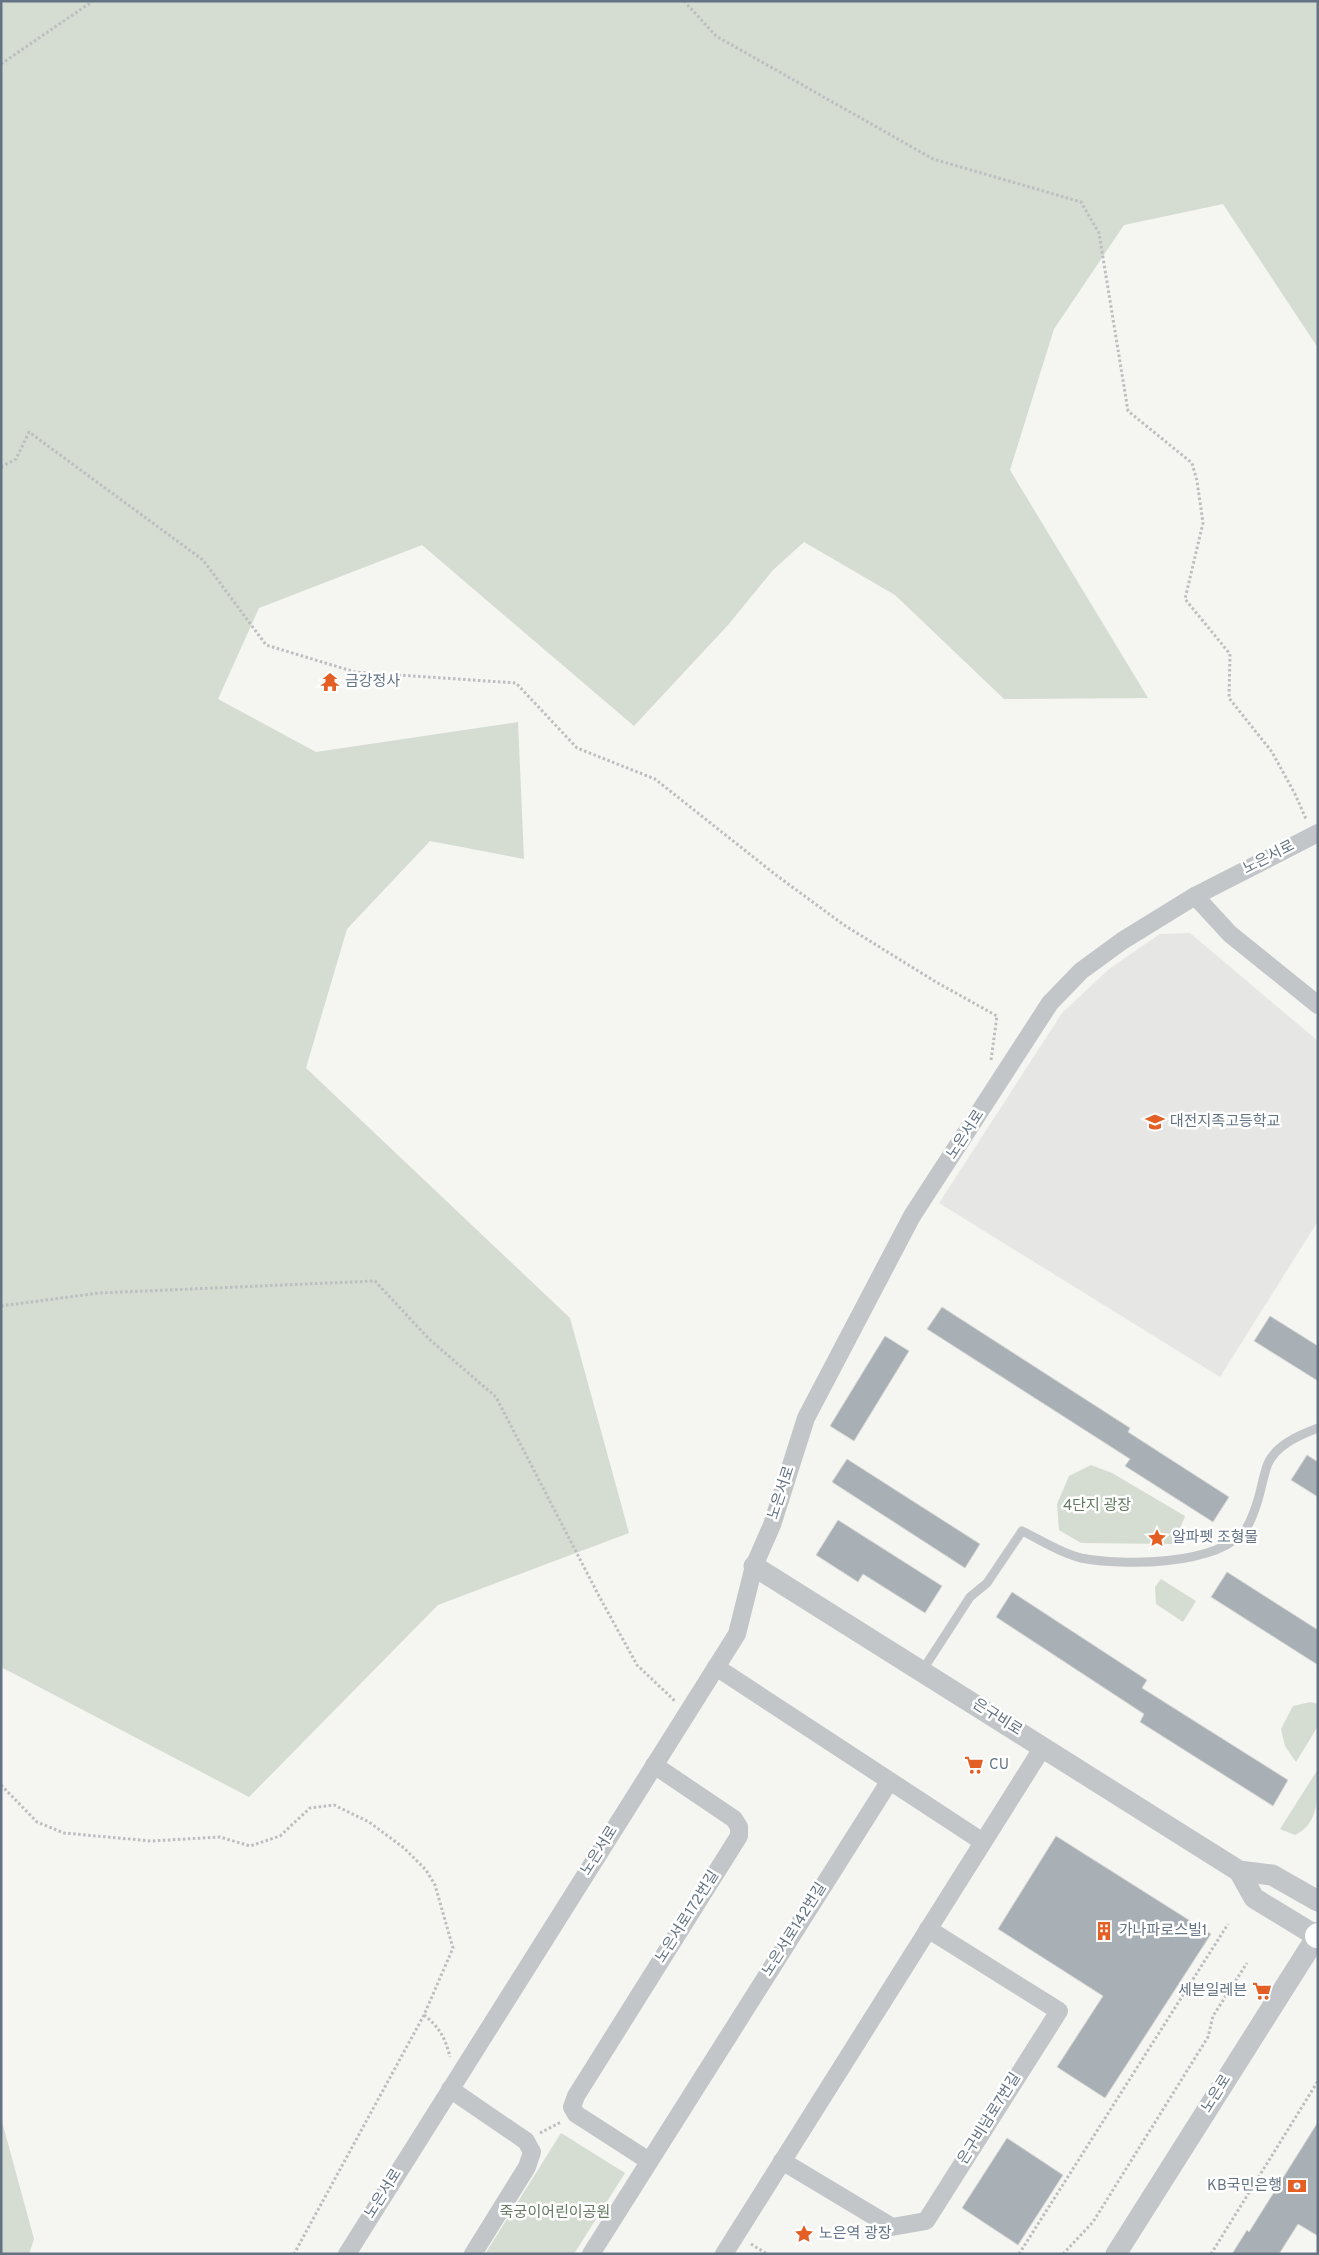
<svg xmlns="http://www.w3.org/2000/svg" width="1319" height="2255" viewBox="0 0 1319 2255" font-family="Overpass,'Noto Sans KR',sans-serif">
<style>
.built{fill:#e6e7e5}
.green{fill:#d5dcd2}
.building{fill:#a8b0b6;stroke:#d6d6d4}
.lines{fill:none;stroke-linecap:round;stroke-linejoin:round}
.secondary-casing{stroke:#b4b9be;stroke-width:26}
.path{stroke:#bcbec0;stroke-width:3;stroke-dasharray:2.5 2.5;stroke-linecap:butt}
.service{stroke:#c2c6c9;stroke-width:9}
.minor{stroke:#c2c6c9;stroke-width:18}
.tertiary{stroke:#c2c6c9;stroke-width:21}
.secondary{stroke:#fff;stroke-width:24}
.labels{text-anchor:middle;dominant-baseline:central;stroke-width:5;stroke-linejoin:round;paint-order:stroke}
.poi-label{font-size:15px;fill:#647383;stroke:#fff;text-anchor:start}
.street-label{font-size:15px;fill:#647383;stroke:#fff}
.park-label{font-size:15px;fill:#667a63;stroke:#fff}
</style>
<rect width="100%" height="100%" fill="#f5f5f1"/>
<polygon class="built" points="1190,933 1318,1041 1318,1221 1220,1377 939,1203 1062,1013 1109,969 1160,934"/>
<g class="green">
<polygon points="1,1 1318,1 1318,348 1223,204 1124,225 1054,329 1010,470 1148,698 1004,699 895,595 804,542 773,570 728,625 634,726 422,545 259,608 218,699 316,752 518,722 524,859 430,841 347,929 306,1068 570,1318 629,1533 438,1605 249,1797 1,1667"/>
<polygon points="1091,1465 1112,1473 1185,1516 1174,1544 1081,1543 1059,1530 1057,1504 1069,1476"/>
<polygon points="1161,1579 1196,1601 1183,1622 1156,1604 1155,1587"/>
<polygon points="1311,1702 1318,1704 1318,1726 1296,1762 1285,1746 1281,1729 1293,1706"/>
<path d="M 1318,1769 C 1318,1797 1319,1824 1295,1835 L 1280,1829 Z"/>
<polygon points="1,2118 34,2239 29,2254 1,2254"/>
<polygon points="561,2133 625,2173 574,2254 485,2254"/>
</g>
<g class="building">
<polygon points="942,1307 1130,1428 1128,1432 1229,1497 1213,1522 1125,1466 1130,1459 927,1329"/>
<polygon points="1270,1316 1318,1346 1318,1381 1254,1341"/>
<polygon points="885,1336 909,1351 854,1441 830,1426"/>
<polygon points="1307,1455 1318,1462 1318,1497 1291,1480"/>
<polygon points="847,1459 980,1544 965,1568 832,1482"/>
<polygon points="838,1520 942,1586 925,1613 863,1574 858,1582 816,1555"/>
<polygon points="1227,1572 1318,1630 1318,1665 1211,1597"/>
<polygon points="1012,1592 1147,1680 1142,1688 1288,1780 1273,1806 1140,1722 1144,1714 996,1617"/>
<polygon points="1056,1836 1211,1934 1105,2098 1057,2067 1103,1996 998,1929"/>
<polygon points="1318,2122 1318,2236 1298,2224 1279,2254 1232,2254 1247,2230 1249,2232"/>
<polygon points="1007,2138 1063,2175 1018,2245 962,2208"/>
</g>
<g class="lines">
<g class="secondary-casing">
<polyline id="secondary" points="1317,1936 1318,1935"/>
</g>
<g class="path">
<polyline points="684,1 716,36 933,159 1081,202 1099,233 1128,411 1192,463 1197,481 1203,523 1185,599 1230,654 1229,698 1272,752 1295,794 1306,819"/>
<polyline points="1,64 93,1"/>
<polyline points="1,467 16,459 29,432 203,560 266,645 355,672 516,683 577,748 655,779 776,875 844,925 936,982 997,1016 991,1060"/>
<polyline points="1,1306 99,1293 375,1281 428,1338 496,1397 599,1596 637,1665 676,1702"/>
<polyline points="1,1785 37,1822 64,1833 151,1841 220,1837 250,1846 280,1836 310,1808 334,1805 369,1822 404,1848 426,1870 435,1885 453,1948 424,2015 294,2254"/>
<path d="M 424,2015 C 439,2027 445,2037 450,2057"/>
<polyline points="540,2133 561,2122"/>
<polyline points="751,2244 767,2254"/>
<polyline points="1019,2254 1228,1924"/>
<polyline points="1063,2254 1093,2222 1208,2037 1213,2016 1247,1963"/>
<polyline points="1211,2254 1318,2081"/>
</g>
<path class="service" d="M 922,1671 L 970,1597 L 987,1583 L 1022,1531 C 1041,1540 1060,1553 1081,1558 C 1122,1566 1217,1566 1245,1530 C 1251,1522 1254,1512 1257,1503 C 1261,1491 1263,1477 1267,1466 C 1274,1446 1299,1435 1318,1428"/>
<g class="minor">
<polyline points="1195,896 1230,934 1318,1005"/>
<polyline points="716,1667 983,1842"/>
<polyline points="450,2089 526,2141 532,2152 527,2167 473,2254"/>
<polyline points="649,2161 576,2114 572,2107 576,2096 739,1836 739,1827 734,1819 654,1765"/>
<polyline points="782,2161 892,2227 926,2221 1059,2011 928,1929"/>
<polyline points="347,2254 737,1634 754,1566 772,1525 806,1418 912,1216 1050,1003 1081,971 1122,941 1195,896 1318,833"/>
<polyline points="591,2254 889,1782"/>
<polyline points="724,2254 1043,1747"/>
</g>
<g class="tertiary">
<polyline points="754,1566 1239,1871 1272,1875 1318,1901"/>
<polyline points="1239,1871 1254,1898 1318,1937"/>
<polyline points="1116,2254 1317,1936"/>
</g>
<use href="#secondary" class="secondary"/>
</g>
<defs>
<g id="temple-bare" transform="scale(1.5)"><path d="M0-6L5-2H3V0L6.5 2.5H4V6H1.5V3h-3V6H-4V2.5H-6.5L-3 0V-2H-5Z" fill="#e35f24" stroke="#fff" stroke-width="2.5" paint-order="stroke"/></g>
<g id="school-bare" transform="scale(1.5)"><path d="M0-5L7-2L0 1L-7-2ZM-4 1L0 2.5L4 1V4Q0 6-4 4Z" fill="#e35f24" stroke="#fff" stroke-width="2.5" paint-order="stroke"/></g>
<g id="sight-bare" transform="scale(1.5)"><path d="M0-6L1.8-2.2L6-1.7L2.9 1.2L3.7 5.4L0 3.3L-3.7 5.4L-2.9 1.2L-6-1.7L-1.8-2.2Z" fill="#e35f24" stroke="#fff" stroke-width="2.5" paint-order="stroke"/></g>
<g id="supermarket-bare" transform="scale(1.5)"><path d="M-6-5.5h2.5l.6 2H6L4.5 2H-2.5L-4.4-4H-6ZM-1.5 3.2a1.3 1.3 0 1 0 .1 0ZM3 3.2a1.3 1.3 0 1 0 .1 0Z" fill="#e35f24" stroke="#fff" stroke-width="2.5" paint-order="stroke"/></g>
<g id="building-bare" transform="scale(1.5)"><path d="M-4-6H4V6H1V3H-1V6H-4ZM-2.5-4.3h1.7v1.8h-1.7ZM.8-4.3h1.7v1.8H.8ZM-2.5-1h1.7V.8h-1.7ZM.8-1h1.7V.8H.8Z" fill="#e35f24" stroke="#fff" stroke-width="2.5" paint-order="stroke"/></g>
<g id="bank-bare" transform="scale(1.5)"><path d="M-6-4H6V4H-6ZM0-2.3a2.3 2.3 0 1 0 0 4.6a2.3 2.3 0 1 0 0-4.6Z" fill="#e35f24" stroke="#fff" stroke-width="2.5" paint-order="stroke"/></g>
</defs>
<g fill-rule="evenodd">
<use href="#temple-bare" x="330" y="682"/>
<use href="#school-bare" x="1155" y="1122"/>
<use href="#sight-bare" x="1157" y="1538"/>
<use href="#supermarket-bare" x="974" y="1765"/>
<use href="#building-bare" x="1104" y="1931"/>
<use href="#supermarket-bare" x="1262" y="1991"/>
<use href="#bank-bare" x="1297" y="2186"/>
<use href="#sight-bare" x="804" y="2234"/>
</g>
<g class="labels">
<g class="poi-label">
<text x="345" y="682">금강정사</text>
<text x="1170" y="1122">대전지족고등학교</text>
<text x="1172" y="1538">알파펫 조형물</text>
<text x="989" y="1765">CU</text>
<text x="1119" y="1931">가나파로스빌1</text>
<text x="1247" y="1991" text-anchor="end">세븐일레븐</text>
<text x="1282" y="2186" text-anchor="end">KB국민은행</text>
<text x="819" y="2234">노은역 광장</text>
</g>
<g class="street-label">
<text transform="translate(1269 858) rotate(-27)">노은서로</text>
<text transform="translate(966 1135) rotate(-57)">노은서로</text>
<text transform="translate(782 1493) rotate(-72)">노은서로</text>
<text transform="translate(997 1718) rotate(32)">은구비로</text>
<text transform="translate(600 1851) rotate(-58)">노은서로</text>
<text transform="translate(688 1917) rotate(-58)">노은서로172번길</text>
<text transform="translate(795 1930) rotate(-58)">노은서로142번길</text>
<text transform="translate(1217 2094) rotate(-58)">노은로</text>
<text transform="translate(990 2119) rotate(-58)">은구비남로7번길</text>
<text transform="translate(384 2194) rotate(-58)">노은서로</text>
</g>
<g class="park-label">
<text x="1097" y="1506">4단지 광장</text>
<text x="555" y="2213">죽궁이어린이공원</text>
</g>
</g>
<rect width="1319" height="2255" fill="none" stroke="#647383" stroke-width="5"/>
</svg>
